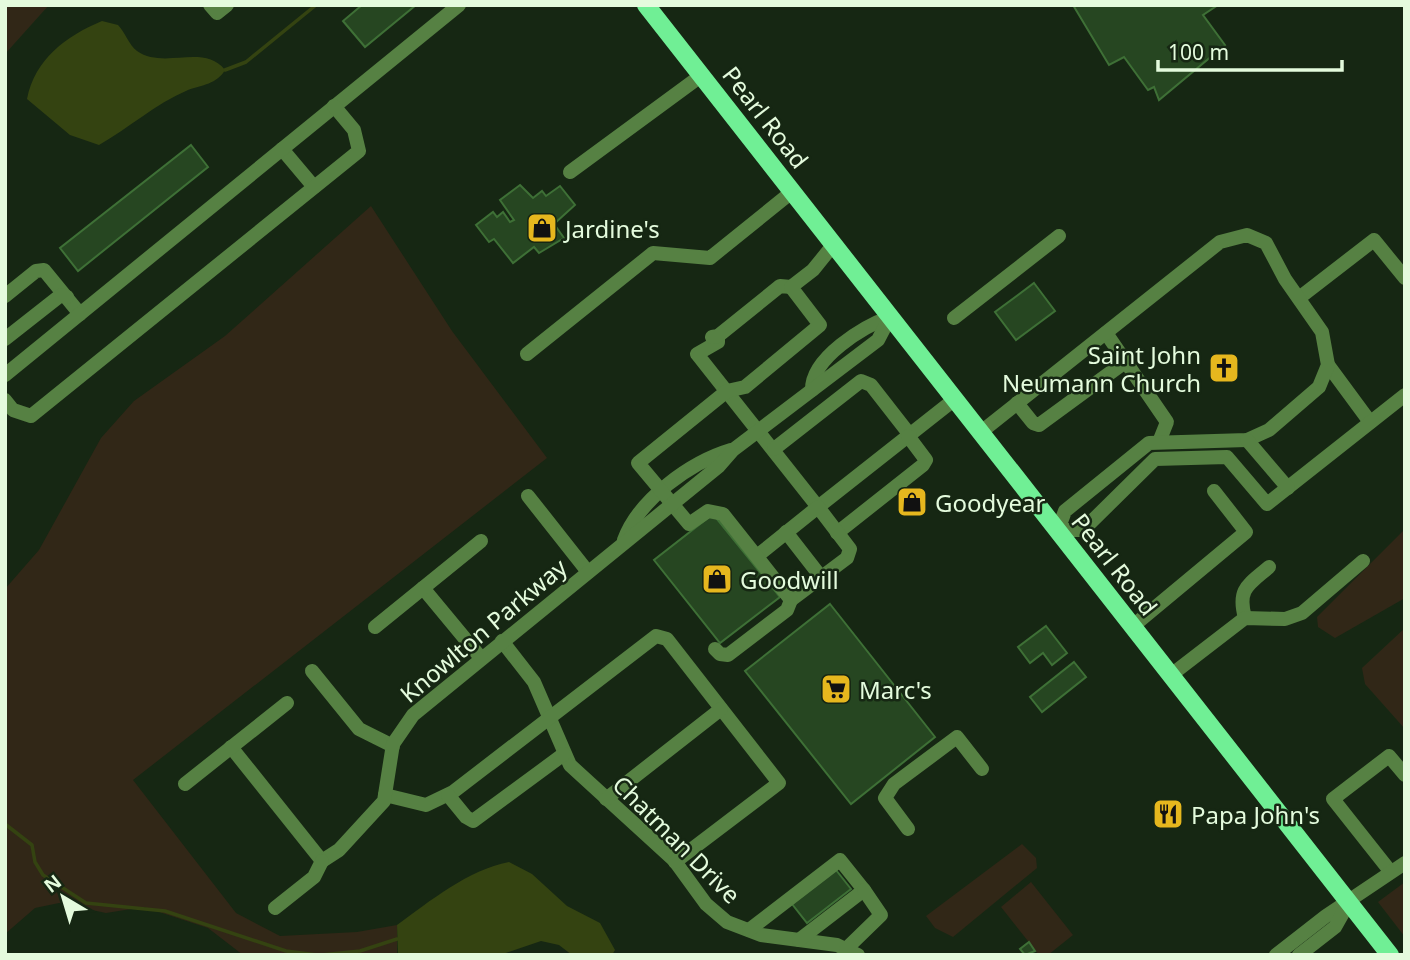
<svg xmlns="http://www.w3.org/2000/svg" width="1410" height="960" viewBox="0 0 1410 960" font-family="'Noto Sans',sans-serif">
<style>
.green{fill:#312717}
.water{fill:#344311}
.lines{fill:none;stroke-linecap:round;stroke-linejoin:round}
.stream{stroke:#344311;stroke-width:3.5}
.building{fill:#264621;stroke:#3e7036;stroke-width:2}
.minor{stroke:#568143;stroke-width:14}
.major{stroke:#70ef95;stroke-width:18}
.labels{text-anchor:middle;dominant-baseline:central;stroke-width:5;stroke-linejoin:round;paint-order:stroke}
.street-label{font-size:24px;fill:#e4fbdd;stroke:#162713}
.poi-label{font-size:24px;fill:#e4fbdd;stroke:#162713;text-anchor:start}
</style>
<rect width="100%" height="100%" fill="#162713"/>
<g class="green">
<polygon points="5,5 49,5 5,54"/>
<polygon points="371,206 452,331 547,458 133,780 236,913 280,936 357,932 397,925 397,953 243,955 208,928 144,907 106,913 59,903 35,908 5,934 5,589 39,550 101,438 134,401 225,336"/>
<polygon points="1405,529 1405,598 1335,638 1318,627 1317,617"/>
<polygon points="1405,628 1405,729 1365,684 1362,668"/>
<polygon points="1022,844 1036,858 1037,868 953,937 935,928 926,916"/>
<polygon points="1031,882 1073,935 1048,955 1039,955 1001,907"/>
<polygon points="1405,882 1405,937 1378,902"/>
</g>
<g class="water">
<path d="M 102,21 L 118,25 C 125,32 129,45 137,51 C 164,70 204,43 225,70 C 217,84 202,85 188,90 C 155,104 129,128 99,145 L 70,135 L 27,99 C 35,59 66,36 102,21 Z"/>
<path d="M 509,862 L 532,874 L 567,906 L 600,923 L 615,950 L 612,955 L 572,955 L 559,945 L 541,941 L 500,955 L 398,955 L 397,925 C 430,901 468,870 509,862 Z"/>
</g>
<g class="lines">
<g class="stream">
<polyline points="225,70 246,62 316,5"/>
<polyline points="5,824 32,845 35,862 43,875 86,903 165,911 286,951 317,955"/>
<polyline points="321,955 360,951 397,939"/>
</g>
</g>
<g class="building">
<polygon points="362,5 416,5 365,47 343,21"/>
<polygon points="1073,5 1218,5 1203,15 1225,45 1159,100 1154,87 1148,90 1124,57 1109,65"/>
<polygon points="191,145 208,167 78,271 60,248"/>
<polygon points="520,185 533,198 542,191 546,196 560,186 575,205 554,224 564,238 539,253 534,247 513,263 494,239 489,242 476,225 493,212 497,217 503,212 510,222 514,220 500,200"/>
<polygon points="1034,283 1055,311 1016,340 995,312"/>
<polygon points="713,514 780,597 720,643 654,560"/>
<polygon points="830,604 935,737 851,804 745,671"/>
<polygon points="1046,626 1067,653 1052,665 1043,653 1030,663 1018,647"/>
<polygon points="1074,662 1086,677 1042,712 1030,697"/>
<polygon points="836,870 851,889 807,923 792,904"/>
<polygon points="1029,942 1035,951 1025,955 1020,949"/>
</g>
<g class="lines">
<g class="minor">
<polyline points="210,5 217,13 227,5"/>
<polyline points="282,149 314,187"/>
<polyline points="570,172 702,75"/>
<polyline points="5,296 36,271 44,270 80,314"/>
<polyline points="1299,298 1374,240 1405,278"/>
<polyline points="954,318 1059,236"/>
<polyline points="1106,333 1167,422 1159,442"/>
<polyline points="718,336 718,342 697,354 818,507 955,399"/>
<polyline points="712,337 718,336 780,286 791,287"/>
<polyline points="5,339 61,295 67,297"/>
<polyline points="527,354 653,253 710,258 793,191"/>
<polyline points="1328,365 1370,422"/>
<polyline points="5,375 459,5"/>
<path d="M 812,390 C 811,358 864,326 890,317"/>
<polyline points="5,400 13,410 31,416 359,151 354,130 334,106"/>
<polyline points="1017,403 1033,423 1039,425 1125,362"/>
<polyline points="981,432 1220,242 1247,235 1266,243 1285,279 1322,332 1328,365 1319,387 1269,430 1247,440 1149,443 1065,511 1058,530 1083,530 1155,459 1227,457 1267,504 1405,395"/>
<polyline points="1247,440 1288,488"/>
<polyline points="774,449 861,381 871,385 910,435"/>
<polyline points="528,496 588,572"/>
<polyline points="786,532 821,577"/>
<polyline points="837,533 923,465 926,460 908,436"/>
<path d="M 624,540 C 639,499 691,462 731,450"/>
<polyline points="757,556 818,507 850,549 847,558 791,600"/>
<polyline points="423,588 481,658"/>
<path d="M 1245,618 C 1237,589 1248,585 1269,567"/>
<polyline points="1133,626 1246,532 1214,491"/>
<polyline points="375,627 481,541"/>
<polyline points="502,641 534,682 570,765 674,860 706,904 727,922 761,935 837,945 858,955"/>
<polyline points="715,649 720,654 728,655 787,610 791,600 723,514 708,511 689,524 638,463 727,391 745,387 820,325 791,287 813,270 834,244"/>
<polyline points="312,671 359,729 393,746"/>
<polyline points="1171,675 1245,618 1285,619 1302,613 1363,561"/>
<polyline points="231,747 322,861"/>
<polyline points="185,784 287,703"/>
<polyline points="385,795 426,805 453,792 656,636 667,639 779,783 675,862"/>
<polyline points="448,795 466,817 473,821 564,754"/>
<polyline points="606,799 721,709"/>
<polyline points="908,829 885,798 894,784 957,737 982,769"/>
<polyline points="322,861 339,850 384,801 393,744 413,715 719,466 733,450 878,340 890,317"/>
<polyline points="1390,871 1333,799 1389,756 1405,775"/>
<polyline points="275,908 314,877 322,861"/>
<polyline points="749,930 840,860 864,890 799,940"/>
<polyline points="846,949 881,915 864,890"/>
<polyline points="1276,955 1326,916 1405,863"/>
<polyline points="1299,955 1335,927 1348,904"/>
</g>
<polyline class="major" points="646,5 1390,955"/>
</g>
<defs>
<g id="shop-square" transform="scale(1.575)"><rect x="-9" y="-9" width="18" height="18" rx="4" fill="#e6b71e" stroke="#162713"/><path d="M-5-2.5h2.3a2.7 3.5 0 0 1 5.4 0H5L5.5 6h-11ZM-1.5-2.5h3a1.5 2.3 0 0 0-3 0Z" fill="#111"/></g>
<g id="church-square" transform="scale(1.575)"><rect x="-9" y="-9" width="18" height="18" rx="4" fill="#e6b71e" stroke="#162713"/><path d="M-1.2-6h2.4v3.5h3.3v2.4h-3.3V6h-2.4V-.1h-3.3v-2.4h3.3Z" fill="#111"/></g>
<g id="supermarket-square" transform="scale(1.575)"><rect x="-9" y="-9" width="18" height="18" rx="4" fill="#e6b71e" stroke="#162713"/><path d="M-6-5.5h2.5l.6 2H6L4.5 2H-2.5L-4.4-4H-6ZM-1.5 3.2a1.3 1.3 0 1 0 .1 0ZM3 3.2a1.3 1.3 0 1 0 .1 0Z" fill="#111"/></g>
<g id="restaurant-square" transform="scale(1.575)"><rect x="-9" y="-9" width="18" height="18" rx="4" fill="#e6b71e" stroke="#162713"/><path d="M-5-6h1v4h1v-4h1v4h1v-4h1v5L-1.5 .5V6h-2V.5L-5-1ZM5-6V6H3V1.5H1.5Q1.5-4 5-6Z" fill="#111"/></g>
</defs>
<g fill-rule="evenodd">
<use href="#shop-square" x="542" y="228"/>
<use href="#church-square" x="1224" y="368"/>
<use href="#shop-square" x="912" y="502"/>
<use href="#shop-square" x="717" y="579"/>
<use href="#supermarket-square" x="836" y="689"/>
<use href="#restaurant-square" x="1168" y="814"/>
</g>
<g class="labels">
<g class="street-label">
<text transform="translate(766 117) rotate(52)">Pearl Road</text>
<text transform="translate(1115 564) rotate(52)">Pearl Road</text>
<text transform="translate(483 630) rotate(-40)">Knowlton Parkway</text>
<text transform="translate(677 839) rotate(45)">Chatman Drive</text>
</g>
<g class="poi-label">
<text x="565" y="228">Jardine's</text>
<text x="1201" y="354" text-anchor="end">Saint John<tspan x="1201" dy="28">Neumann Church</tspan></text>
<text x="935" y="502">Goodyear</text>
<text x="740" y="579">Goodwill</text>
<text x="859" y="689">Marc's</text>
<text x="1191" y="814">Papa John's</text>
</g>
</g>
<rect width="1410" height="960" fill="none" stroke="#e4fbdd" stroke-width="14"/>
<g transform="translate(63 897) rotate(322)" stroke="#162713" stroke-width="5" paint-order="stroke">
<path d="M0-5L12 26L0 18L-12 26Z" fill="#e4fbdd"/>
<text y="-10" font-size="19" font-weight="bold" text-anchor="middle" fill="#e4fbdd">N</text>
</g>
<path d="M1158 60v10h184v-10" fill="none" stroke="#e4fbdd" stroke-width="3.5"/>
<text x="1168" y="60" font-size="21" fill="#e4fbdd" stroke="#162713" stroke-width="5" paint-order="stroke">100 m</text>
</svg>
